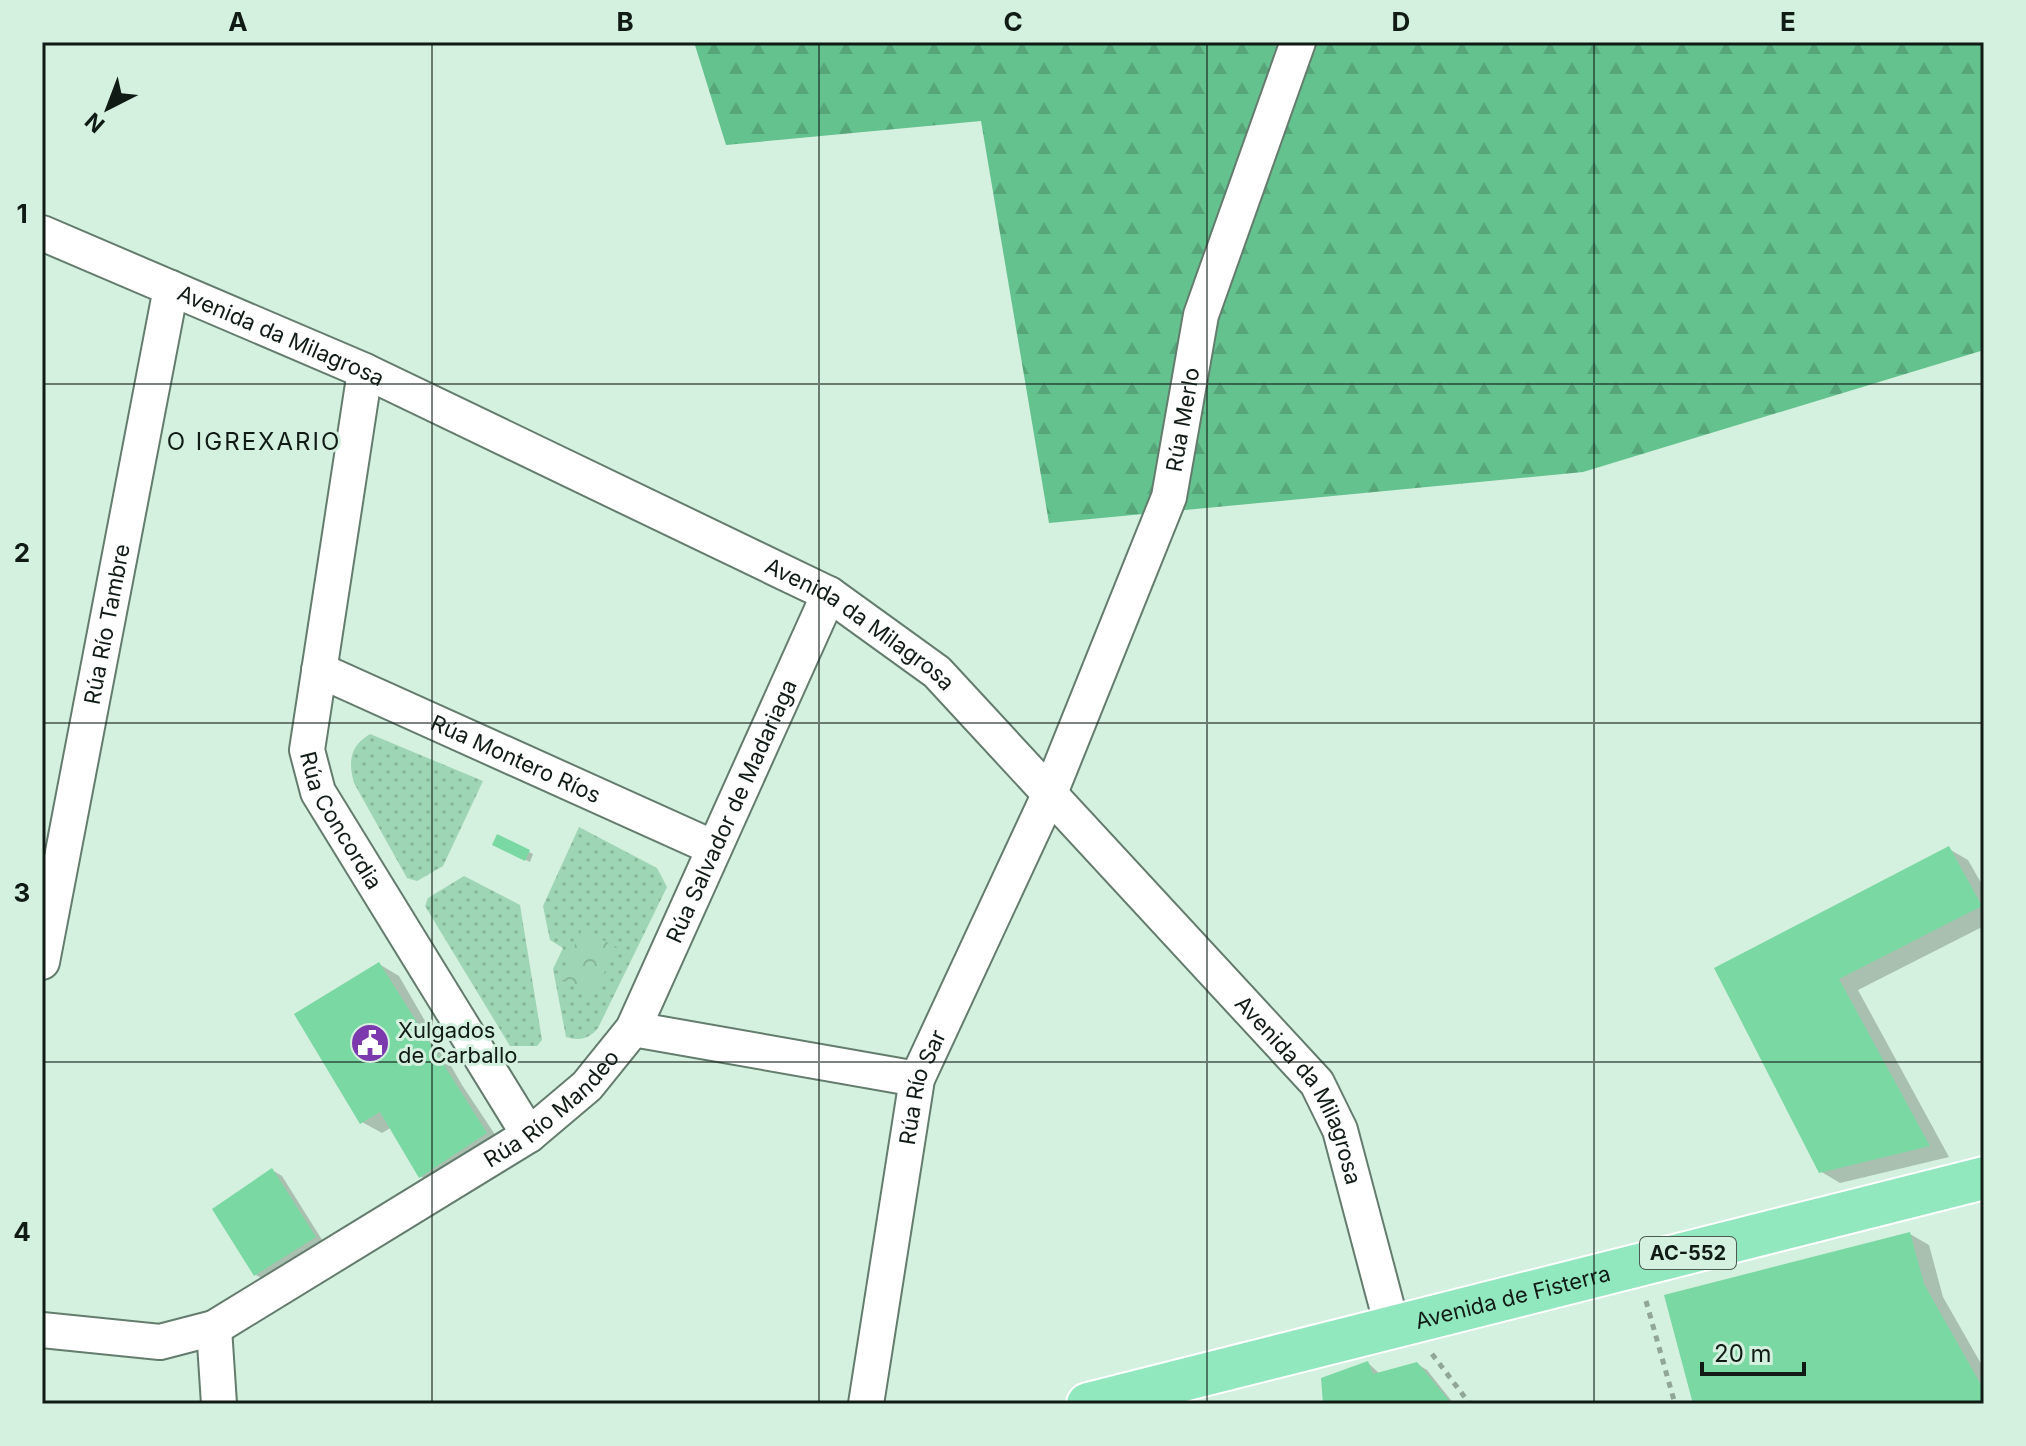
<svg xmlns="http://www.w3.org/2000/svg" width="2026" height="1446" viewBox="0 0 2026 1446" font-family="Inter,sans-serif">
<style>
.grass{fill:url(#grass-dots)}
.forest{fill:url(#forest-firs)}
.park{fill:url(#park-crowns)}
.shadow{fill:#0003}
.building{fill:#7ad8a3}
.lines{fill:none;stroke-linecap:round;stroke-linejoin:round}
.minor-casing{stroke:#647c6d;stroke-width:38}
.major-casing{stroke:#fff;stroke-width:46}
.path{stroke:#91a698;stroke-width:5;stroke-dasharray:6 6;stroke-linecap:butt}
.minor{stroke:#fff;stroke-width:34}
.major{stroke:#92e8be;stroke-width:42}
.grid{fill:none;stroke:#111b15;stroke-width:2;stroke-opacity:0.55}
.labels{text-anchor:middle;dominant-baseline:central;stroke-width:6;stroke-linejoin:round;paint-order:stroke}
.shield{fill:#d4f0de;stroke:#4c5b51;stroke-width:2}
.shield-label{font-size:20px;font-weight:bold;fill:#111b15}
.street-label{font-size:22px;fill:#111b15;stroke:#d4f0de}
.poi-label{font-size:22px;fill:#111b15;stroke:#d4f0de;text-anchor:start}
.neighbourhood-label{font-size:24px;letter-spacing:2px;fill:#111b15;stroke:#d4f0de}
.neatline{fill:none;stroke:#111b15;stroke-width:3}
.grid-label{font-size:26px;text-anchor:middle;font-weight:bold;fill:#111b15}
</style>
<defs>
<pattern id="grass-dots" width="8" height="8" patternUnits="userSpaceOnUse" patternTransform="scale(2)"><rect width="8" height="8" fill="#9ed5b4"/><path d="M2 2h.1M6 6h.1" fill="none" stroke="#87b69a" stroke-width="1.8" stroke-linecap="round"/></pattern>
<pattern id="forest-firs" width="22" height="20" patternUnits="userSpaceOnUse" patternTransform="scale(2)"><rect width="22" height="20" fill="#64c28e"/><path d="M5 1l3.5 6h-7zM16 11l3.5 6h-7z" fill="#56a67a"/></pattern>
<pattern id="park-crowns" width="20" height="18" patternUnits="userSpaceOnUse" patternTransform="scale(2)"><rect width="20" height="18" fill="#9ed5b4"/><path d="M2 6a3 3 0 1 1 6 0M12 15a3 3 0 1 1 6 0" fill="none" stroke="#87b69a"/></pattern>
</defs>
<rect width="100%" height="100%" fill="#d4f0de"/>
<g class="grass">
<path d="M 370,734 L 483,781 L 443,866 L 417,881 L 407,878 L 354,783 C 348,761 350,746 370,734 Z"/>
<path d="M 579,827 L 657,868 L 667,887 L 598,1028 C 589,1039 580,1041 566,1037 L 553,969 L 563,948 L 550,940 L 543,906 Z"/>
<polygon points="464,876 520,905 542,1040 537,1046 510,1046 425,906 428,898"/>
</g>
<polygon class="forest" points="694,42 1984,42 1984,350 1583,472 1049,523 981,121 726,145"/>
<polygon class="park" points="582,930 617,947 593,995 559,978"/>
<g class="shadow">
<polygon points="498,837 533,854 530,862 494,844"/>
<polygon points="1949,849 1968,860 1984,888 1984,926 1858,990 1949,1157 1840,1183 1820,1171 1717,969"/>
<polygon points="379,964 399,976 462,1085 500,1142 435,1185 420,1176 392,1127 382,1133 362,1122"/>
<polygon points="272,1170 282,1176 324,1243 265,1280 256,1275"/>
<polygon points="1910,1234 1929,1245 1943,1297 1984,1369 1984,1404 1695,1404"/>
<polygon points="1368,1363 1380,1374 1417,1364 1427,1370 1454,1404 1325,1404"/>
</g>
<g class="building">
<polygon points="497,834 530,850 525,861 492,845"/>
<polygon points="1949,846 1982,906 1839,979 1930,1146 1819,1173 1714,968"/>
<polygon points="379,962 487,1133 419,1178 380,1112 360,1124 294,1014"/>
<polygon points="272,1168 316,1237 254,1276 212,1209"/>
<polygon points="1910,1232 1924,1284 1984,1390 1984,1404 1693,1404 1664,1295"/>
<polygon points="1368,1361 1373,1374 1417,1362 1452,1404 1323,1404 1321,1378"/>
</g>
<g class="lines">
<g class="minor-casing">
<g id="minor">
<path id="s1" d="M 42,233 L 365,371 L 829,594 L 937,672 L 1317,1083 L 1340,1130 L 1392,1326"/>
<path id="s2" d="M 365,371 L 307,750 L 318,792 L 529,1135"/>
<path id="s3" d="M 319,670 L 714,848"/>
<path id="s4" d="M 42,962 L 171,288"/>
<polyline points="633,1029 917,1079"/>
<polyline points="214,1328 219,1404"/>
<path id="s5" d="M 42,1330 L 160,1342 L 214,1328 L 529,1135 L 587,1086 L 633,1029 L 829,594"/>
<path id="s6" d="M 866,1404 L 917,1079 L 1050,793 L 1169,497 L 1201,315 L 1298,42"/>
</g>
</g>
<g class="major-casing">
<g id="major">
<path id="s7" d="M 1088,1404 L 1984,1178"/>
</g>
</g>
<g class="path">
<polyline points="1646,1301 1675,1404"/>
<polyline points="1432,1354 1470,1404"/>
</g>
<use href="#minor" class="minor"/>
<use href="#major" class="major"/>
</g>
<path class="grid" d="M 432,42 L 432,1404M 819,42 L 819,1404M 1207,42 L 1207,1404M 1594,42 L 1594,1404M 42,384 L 1984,384M 42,723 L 1984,723M 42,1062 L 1984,1062"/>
<defs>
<g id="civic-disc" transform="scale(2)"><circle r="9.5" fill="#7c39ad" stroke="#d4f0de"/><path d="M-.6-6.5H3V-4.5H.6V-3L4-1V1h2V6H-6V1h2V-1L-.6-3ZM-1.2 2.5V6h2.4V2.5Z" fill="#fff"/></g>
</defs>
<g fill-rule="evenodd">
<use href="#civic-disc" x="370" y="1043"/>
</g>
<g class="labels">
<rect class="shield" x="1640" y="1237" width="96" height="32" rx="6"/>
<g class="shield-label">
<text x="1688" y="1253">AC-552</text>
</g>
<g class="street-label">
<text stroke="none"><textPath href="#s1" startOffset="260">Avenida da Milagrosa</textPath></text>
<text stroke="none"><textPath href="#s6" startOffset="1042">Rúa Merlo</textPath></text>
<text stroke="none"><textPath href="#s4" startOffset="344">Rúa Río Tambre</textPath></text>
<text stroke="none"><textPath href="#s1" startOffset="908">Avenida da Milagrosa</textPath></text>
<text stroke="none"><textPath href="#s3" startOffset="216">Rúa Montero Ríos</textPath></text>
<text stroke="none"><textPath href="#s5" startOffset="932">Rúa Salvador de Madariaga</textPath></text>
<text stroke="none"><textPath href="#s2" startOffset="462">Rúa Concordia</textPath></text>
<text stroke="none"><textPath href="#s6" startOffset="322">Rúa Río Sar</textPath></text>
<text stroke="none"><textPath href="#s1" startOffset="1556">Avenida da Milagrosa</textPath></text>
<text stroke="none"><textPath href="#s5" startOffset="578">Rúa Río Mandeo</textPath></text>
<text stroke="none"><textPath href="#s7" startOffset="438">Avenida de Fisterra</textPath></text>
</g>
<g class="poi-label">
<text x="398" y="1030">Xulgados<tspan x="398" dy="25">de Carballo</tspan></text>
</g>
<g class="neighbourhood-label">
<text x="254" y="441">O IGREXARIO</text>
</g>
</g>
<rect width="2026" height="1446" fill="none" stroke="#d4f0de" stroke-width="88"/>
<g transform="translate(108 108) rotate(222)" stroke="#d4f0de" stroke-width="6" paint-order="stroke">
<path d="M0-6L14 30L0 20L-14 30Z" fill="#111b15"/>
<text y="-12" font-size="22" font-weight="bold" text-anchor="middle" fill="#111b15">N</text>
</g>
<path d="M1702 1362v12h102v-12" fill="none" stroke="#111b15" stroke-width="4"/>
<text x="1714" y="1362" font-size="24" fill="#111b15" stroke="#d4f0de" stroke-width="6" paint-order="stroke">20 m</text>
<rect x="44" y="44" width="1938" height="1358" class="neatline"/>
<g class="grid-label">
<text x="238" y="31">A</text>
<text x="625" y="31">B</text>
<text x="1013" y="31">C</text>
<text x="1401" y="31">D</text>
<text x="1788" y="31">E</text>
<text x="22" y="223">1</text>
<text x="22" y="562">2</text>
<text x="22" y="902">3</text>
<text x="22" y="1241">4</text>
</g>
</svg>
